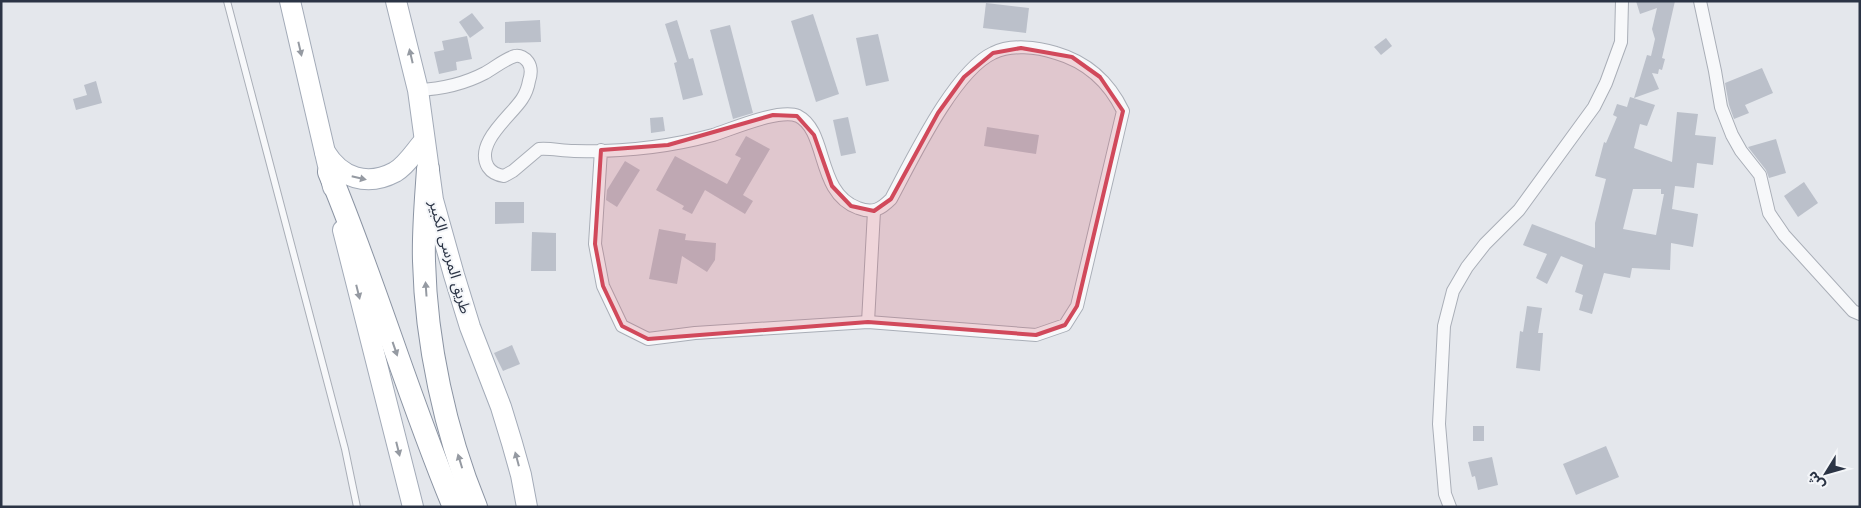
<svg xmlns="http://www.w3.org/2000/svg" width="1861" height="508" viewBox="0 0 1861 508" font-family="Jost,'Noto Sans Arabic',sans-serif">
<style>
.building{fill:#bbc0ca;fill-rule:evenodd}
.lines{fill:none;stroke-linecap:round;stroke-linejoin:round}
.lane-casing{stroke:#a9aeb7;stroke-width:8}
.street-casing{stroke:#a9aeb7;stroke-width:14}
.primary-casing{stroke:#a3abb8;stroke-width:22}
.highway-casing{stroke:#8b94a3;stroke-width:24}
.lane{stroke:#f7f8fa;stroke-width:6}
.street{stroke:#f7f8fa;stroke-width:12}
.primary{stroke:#fff;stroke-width:20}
.highway{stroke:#fff;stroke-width:22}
.oneway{fill:#959aa2}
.marked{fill:#d1495b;fill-opacity:0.2;stroke:#d1495b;stroke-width:4;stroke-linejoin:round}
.labels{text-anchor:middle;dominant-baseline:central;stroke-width:4;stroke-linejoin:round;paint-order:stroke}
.street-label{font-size:15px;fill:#2b3445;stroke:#f4f6f9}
</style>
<rect width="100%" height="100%" fill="#e4e7ec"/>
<g class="building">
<polygon points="1636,1 1675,1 1662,58 1665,59 1662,70 1659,69 1658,74 1652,73 1659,89 1634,98 1647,55 1651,56 1655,39 1652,29 1657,8 1640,14"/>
<polygon points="986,3 1029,8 1026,33 983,28"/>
<polygon points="472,13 484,28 470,38 459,22"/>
<polygon points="813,14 839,94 816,102 791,21"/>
<polygon points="540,20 541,42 505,43 505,22"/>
<polygon points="677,20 689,59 693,58 703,95 683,100 674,63 677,62 665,24"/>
<polygon points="730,25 753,113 733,119 710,30"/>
<polygon points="878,34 889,81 866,86 856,38"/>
<polygon points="467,36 472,59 456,62 457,70 439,74 434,52 444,50 442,41"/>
<polygon points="1386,38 1392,46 1381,55 1374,47"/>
<polygon points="1762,68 1773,93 1745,105 1749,113 1734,119 1729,105 1725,83"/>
<polygon points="96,81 102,103 76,110 73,99 87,95 84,85"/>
<path d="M 1630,97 L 1655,105 L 1647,126 L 1640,124 L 1634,148 L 1672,162 L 1677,112 L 1698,114 L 1695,135 L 1716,137 L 1713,165 L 1697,163 L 1694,188 L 1675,186 L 1672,209 L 1698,214 L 1693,247 L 1671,243 L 1670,270 L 1632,268 L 1630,278 L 1604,273 L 1592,314 L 1579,310 L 1583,295 L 1575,292 L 1583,265 L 1561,256 L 1547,284 L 1536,278 L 1547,254 L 1523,245 L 1532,224 L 1595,248 L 1595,223 L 1606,179 L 1595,176 L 1604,142 L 1606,143 L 1617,117 L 1613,115 L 1617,104 L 1627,107 ZM 1633,189 L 1661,189 L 1661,194 L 1664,194 L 1656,235 L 1623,229 Z"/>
<polygon points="663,117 665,131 651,133 650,118"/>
<polygon points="848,117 856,153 841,156 833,120"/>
<polygon points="987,127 1039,135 1036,154 984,146"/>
<polygon points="746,136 770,149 743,195 753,201 745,214 705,190 692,214 682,209 684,206 656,190 675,156 727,184 741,158 735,155"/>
<polygon points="1776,139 1786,173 1769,178 1766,170 1748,147"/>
<polygon points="625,161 640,170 617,207 606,200 607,190"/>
<polygon points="1804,182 1818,203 1798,217 1784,196"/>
<polygon points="495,202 524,202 524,223 495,224"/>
<polygon points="659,229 686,234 685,240 716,243 715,260 707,272 682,256 677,284 649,279"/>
<polygon points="532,232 556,233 556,271 531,271"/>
<polygon points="1527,306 1542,308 1538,333 1543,333 1540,371 1516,368 1520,331 1523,332"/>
<polygon points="512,345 520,364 503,371 494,353"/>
<rect x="1473" y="426" width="11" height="15"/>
<polygon points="1606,446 1619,477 1576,495 1563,464"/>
<polygon points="1492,457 1498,485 1478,490 1475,476 1472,477 1468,462"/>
</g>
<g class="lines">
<g class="lane-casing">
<polyline id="lane" points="227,1 345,449 357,507"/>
</g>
<g class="street-casing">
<g id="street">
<polyline points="1700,1 1715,71 1721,107 1732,135 1741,151 1760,175 1769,213 1784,235 1853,311 1860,314"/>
<path d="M 418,90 C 442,89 464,84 485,73 C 494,68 505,59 515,56 C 520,55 525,58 528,62 C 532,68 531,75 529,81 C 528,87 526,93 522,99 C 511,116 474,143 488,167 C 492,173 497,175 504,176 L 513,171 L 539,149 C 551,148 562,151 574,151 C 619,152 669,147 713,135 C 732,129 780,108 798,116 C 828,131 816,193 858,208 C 873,214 881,209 891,199 C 912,160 954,71 993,53 C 1011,44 1037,47 1056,53 C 1087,62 1109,82 1123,111 L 1077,306 L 1065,325 L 1036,335 L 868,322 L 695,333 L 648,339 L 622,326 L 603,286 L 595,244 L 601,150"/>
<polyline points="868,322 874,211"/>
<polyline points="1450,507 1445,494 1439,424 1444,326 1453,291 1467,267 1485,244 1519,210 1594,107 1606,83 1621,42 1622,1"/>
</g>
</g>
<g class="primary-casing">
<g id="primary">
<polyline points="290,1 333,187"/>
<polyline points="396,1 418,90 433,200 454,275 470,327 501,407 512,443 521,475 527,507"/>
<path d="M 325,152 C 341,178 367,187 395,172 C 407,165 415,151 424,141"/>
<polyline points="343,230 413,507"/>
</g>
</g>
<g class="highway-casing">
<g id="highway">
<path d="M 428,169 C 426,200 423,231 424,261 C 426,342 445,432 476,507"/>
<path d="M 329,172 C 375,282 408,397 454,507"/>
</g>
</g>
<use href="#lane" class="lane"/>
<use href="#street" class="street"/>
<use href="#primary" class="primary"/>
<use href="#highway" class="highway"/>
</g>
<defs><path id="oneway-solid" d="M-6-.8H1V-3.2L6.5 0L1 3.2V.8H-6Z" transform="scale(1.25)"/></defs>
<g class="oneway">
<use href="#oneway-solid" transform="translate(300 49) rotate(77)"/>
<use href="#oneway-solid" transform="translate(411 56) rotate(-103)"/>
<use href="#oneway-solid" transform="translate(359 178) rotate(13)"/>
<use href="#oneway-solid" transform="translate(426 289) rotate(-94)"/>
<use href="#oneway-solid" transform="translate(358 292) rotate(76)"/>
<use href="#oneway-solid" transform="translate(395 349) rotate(71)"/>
<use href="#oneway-solid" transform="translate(398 449) rotate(76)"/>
<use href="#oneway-solid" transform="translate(517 459) rotate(-105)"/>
<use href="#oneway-solid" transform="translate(460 461) rotate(-107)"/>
</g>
<path class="marked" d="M 1021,48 L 1072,57 L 1100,77 L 1123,111 L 1077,306 L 1065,325 L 1036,335 L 868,322 L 648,339 L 622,326 L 603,286 L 595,244 L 601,150 L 668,145 L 773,115 L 797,116 L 814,135 L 832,186 L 851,206 L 874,211 L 891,199 L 938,113 L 964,77 L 993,53 Z"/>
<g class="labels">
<g class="street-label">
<text transform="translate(450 257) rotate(74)">طريق المرسى الكبير</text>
</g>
</g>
<rect width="1861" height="508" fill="none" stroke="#2b3445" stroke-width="5"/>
<g transform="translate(1826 473) rotate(233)" stroke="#f4f6f9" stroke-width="4" paint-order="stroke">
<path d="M0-4L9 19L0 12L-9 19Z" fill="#2b3445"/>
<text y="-8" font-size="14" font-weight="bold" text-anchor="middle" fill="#2b3445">ش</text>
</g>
</svg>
